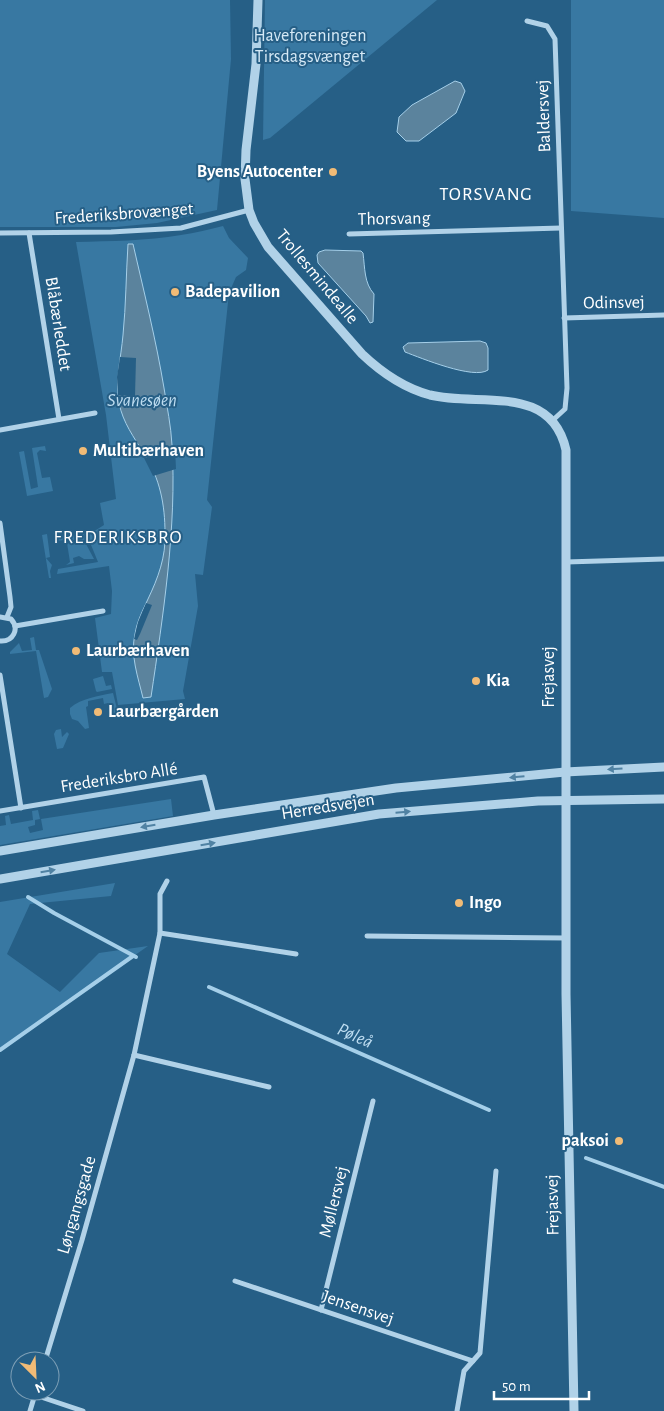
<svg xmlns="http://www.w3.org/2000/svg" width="664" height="1411" viewBox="0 0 664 1411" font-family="'Alegreya Sans',sans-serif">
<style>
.green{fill:#3878a2}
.water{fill:#5b839d;stroke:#a5cfe9}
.pier{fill:#265f86}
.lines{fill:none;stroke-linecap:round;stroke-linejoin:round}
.stream{stroke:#a5cfe9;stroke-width:4}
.minor{stroke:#b1d2e8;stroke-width:5}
.tertiary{stroke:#b1d2e8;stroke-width:9}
.oneway{fill:#5082a3}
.poi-dot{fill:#f1bb76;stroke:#265f86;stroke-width:2}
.labels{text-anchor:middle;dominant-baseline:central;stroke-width:4;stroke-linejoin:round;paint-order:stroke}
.park-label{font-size:18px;fill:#d5e9f6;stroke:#265f86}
.street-label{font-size:18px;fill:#fff;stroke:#265f86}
.poi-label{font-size:18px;font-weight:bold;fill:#fff;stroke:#265f86;text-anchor:start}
.neighbourhood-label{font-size:19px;letter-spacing:1px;fill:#fff;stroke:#265f86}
.water-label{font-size:19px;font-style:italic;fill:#bddcf0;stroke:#265f86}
</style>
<rect width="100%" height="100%" fill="#265f86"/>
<g class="green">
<polygon points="0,0 230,0 231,59 217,210 157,223 116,227 0,227"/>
<polygon points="265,0 437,0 270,138 263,140"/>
<polygon points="571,0 664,0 664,218 571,211"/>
<path d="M 223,226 L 229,238 L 248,258 L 246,270 L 236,277 L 229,293 L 207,500 L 212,507 L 203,575 L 195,574 L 198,606 L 183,691 L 185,699 L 118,705 L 112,672 L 102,672 L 95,618 L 111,614 L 112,591 L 109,566 L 57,574 L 58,569 L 98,562 L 89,540 C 77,541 68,539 57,541 L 53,533 L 58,532 L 59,536 L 96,530 L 104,525 L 100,503 L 116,499 L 106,415 L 76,242 C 111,241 146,241 181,235 C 195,233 210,229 223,226 Z"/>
<polygon points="45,446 46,451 40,450 37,453 42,478 50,477 53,491 27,496 19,452 24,451 31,489 38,487 32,448"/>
<polygon points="47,534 50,557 46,558 52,565 50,571 51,578 49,578 42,535"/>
<path d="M 63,543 C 71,543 78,545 86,544 L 94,559 L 84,559 L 79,556 L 73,558 L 74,563 L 66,565 L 70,562 L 67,543 Z"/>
<polygon points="34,637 36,650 39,650 52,689 48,697 44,698 36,651 10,654 10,652 19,643 22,651 32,650 30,638"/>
<polygon points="103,676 106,686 111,685 112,689 97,692 96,691 93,679"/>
<path d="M 113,693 L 119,717 L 111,718 L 108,703 L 104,704 L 103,698 L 88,701 L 88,706 L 86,707 L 89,728 L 85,729 L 78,721 L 72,719 L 70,714 L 70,708 C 82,698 98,696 113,693 Z"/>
<polygon points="61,729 62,737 67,732 69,734 63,748 57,749 54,734 56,730"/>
<polygon points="171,799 173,816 0,845 0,826 6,825 5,816 9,815 11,824 33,820 32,811 38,810 40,819 35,820 35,825 28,827 30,833 43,830 41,819"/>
<polygon points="115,883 111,896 30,904 7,954 60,992 99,953 148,946 0,1050 0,902"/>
</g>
<g class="water">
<polygon points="455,81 461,83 465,91 456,113 419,141 406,141 397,132 399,117 412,105"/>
<path d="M 128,244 L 133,244 C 144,292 156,340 164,388 C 167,407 171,426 172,445 C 177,526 163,616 151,697 L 143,698 C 138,677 130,655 135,634 C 137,621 143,610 148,599 C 158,578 166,557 165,533 C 165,505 160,478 144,454 C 134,437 123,423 119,403 C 115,380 121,358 123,335 C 126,305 126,275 128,244 Z"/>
<path d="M 325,250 L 361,251 L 363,253 C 365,268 364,283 374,294 L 373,322 L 370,323 L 366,316 L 318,263 L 317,255 L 319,252 Z"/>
<path d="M 480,341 L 486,343 L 488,348 L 488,370 C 474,380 421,358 405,352 L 403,347 L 408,343 Z"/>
</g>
<g class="pier">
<polygon points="120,357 136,358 135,396 118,395 117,377"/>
<polygon points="175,448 176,469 153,476 144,458"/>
<polygon points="146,603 152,605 140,634 137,640 134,639 138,622"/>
</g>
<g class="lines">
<g class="stream">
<polyline points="28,897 54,913 136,957"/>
<polyline points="209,987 489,1110"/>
<polyline points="0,1050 133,956"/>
<polyline points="586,1158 664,1187"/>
</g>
<g class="minor">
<polyline points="527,21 547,26 555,39 567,388 565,409 553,420"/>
<polyline points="0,233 111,232 181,228 249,210"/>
<polyline points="29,233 59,419"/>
<polyline points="349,234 561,228"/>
<polyline points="564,318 664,315"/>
<polyline points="0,430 95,413"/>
<polyline points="0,523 10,597 11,607 7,617"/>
<polyline points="566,562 664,559"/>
<path d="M 0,617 L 11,619 C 20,629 13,642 0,641"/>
<polyline points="15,626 103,611"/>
<polyline points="0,675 21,808"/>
<polyline points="0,811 204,777 214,815"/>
<polyline points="160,933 296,954"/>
<polyline points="367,936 566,938"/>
<polyline points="134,1055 269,1087"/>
<polyline points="235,1281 473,1361"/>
<polyline points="321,1310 373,1101"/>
<polyline points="45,1361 82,1240 134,1055 160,933 160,894 167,881"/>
<polyline points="35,1395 83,1411"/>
<polyline points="30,1411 36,1391"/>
<polyline points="457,1411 464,1371 480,1353 496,1171"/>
</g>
<g class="tertiary">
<path d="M 258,0 L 256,64 L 246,150 L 245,179 L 249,210 L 254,223 L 268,247 L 362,354 C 382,373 404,388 430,395 C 480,407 551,383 566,450 L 566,994 L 574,1411"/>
<polyline points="0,851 214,815 396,788 565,772 664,767"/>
<polyline points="0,879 379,814 538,801 664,799"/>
</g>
</g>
<defs><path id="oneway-solid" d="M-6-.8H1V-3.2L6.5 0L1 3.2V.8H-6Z" transform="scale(1.25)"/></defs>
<g class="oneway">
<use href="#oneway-solid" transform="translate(615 769) rotate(176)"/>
<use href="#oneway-solid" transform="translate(517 777) rotate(175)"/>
<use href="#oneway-solid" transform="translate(403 812) rotate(-5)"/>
<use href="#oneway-solid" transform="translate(148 826) rotate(170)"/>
<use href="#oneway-solid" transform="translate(208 844) rotate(-10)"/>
<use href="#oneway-solid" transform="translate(48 871) rotate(-10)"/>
</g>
<g class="poi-dot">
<circle cx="333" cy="172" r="5"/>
<circle cx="175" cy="292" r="5"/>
<circle cx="83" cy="451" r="5"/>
<circle cx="76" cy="651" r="5"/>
<circle cx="476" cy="681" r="5"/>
<circle cx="98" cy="712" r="5"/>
<circle cx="459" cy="903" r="5"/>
<circle cx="619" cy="1141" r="5"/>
</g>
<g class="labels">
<g class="park-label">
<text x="310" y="36">Haveforeningen<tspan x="310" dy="21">Tirsdagsvænget</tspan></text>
</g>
<g class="street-label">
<text transform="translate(544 116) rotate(-92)">Baldersvej</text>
<text transform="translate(124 214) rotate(-4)">Frederiksbrovænget</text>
<text transform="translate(394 219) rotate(-1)">Thorsvang</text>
<text transform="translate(317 277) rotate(50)">Trollesmindealle</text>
<text transform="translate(614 303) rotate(-1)">Odinsvej</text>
<text transform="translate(58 324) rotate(81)">Blåbærleddet</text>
<text transform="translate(549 677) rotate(-90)">Frejasvej</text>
<text transform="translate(119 778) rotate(-9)">Frederiksbro Allé</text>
<text transform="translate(328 807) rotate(-9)">Herredsvejen</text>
<text transform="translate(334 1202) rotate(-76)">Møllersvej</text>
<text transform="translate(77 1205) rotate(-74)">Løngangsgade</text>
<text transform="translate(553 1205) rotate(-91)">Frejasvej</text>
<text transform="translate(358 1308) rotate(19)">Jensensvej</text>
</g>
<g class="poi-label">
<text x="323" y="172" text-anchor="end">Byens Autocenter</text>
<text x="185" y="292">Badepavilion</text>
<text x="93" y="451">Multibærhaven</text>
<text x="86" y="651">Laurbærhaven</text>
<text x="486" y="681">Kia</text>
<text x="108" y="712">Laurbærgården</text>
<text x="469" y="903">Ingo</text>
<text x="609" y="1141" text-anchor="end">paksoi</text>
</g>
<g class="neighbourhood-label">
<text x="486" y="194">TORSVANG</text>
<text x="118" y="537">FREDERIKSBRO</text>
</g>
<g class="water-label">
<text x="142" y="400">Svanesøen</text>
<text transform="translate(355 1036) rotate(24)">Pøleå</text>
</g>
</g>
<g transform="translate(35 1376) rotate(156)"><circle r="24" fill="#265f86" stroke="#7d9fb6"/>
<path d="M0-4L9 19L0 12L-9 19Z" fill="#f1bb76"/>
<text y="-8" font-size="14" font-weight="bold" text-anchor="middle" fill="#ffffff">N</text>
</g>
<path d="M494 1391v8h95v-8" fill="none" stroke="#ffffff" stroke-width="2.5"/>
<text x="502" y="1391" font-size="15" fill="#ffffff" stroke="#265f86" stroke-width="4" paint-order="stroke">50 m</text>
</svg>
